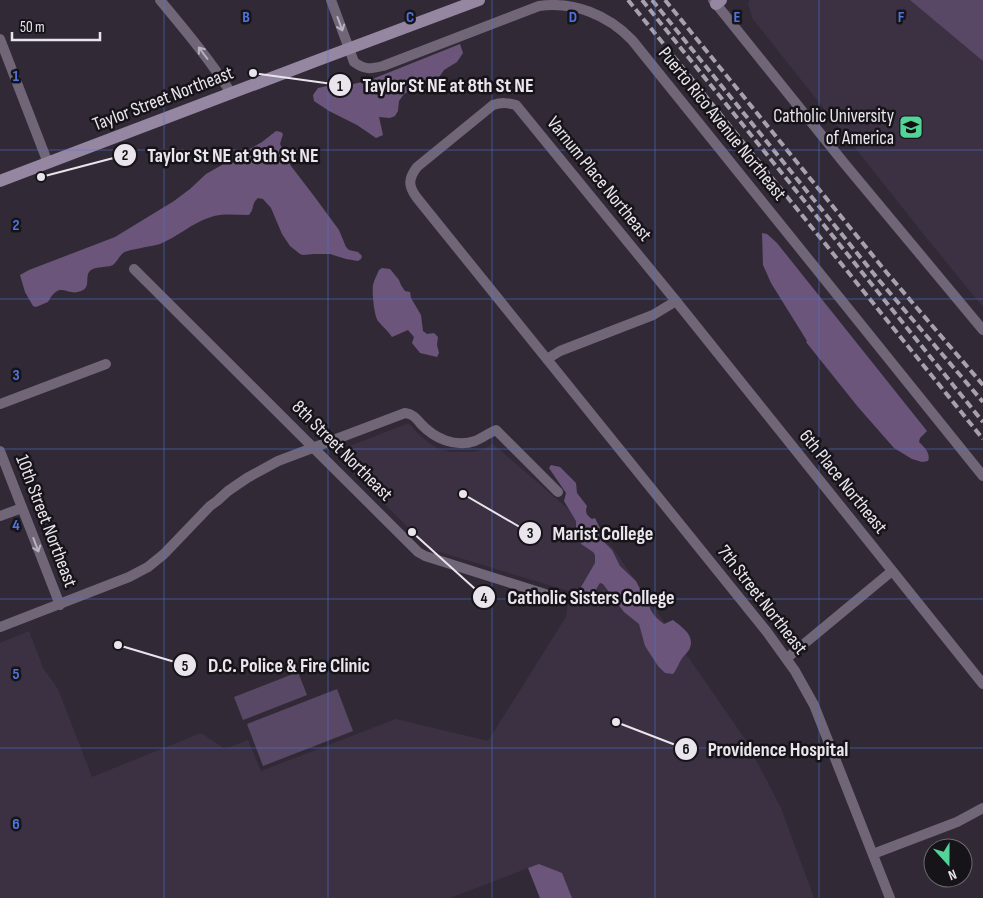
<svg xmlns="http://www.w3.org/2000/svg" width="983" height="898" viewBox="0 0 983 898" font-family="'Sofia Sans Condensed',sans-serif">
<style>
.built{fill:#3b3143}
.green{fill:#594865}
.forest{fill:#6b557b}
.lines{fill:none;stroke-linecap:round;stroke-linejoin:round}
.minor{stroke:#706677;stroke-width:10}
.secondary{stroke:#9586a1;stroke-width:12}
.rail{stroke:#a6a1aa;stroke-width:4;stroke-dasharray:8 4;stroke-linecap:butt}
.oneway{stroke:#b9b2be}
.grid{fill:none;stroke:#5074dd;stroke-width:1;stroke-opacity:0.55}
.labels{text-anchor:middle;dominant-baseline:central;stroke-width:5;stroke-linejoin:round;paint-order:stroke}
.street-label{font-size:19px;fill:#eae5ed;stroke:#171419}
.poi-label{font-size:19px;fill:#eae5ed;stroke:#171419;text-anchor:end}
.grid-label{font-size:16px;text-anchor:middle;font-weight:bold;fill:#5074dd;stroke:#171419;stroke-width:5;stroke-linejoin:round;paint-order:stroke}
.leader{fill:none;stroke:#eae5ed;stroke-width:2}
.callout-dot{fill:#eae5ed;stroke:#171419;stroke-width:2}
.mark-label{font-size:15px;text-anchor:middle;font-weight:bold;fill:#111}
.callout-label{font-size:20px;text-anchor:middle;font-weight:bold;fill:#eae5ed;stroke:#171419;stroke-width:5;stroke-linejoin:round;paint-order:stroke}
</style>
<rect width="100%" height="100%" fill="#312a36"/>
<g class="built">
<polygon points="750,0 983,0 983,307 925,236 752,18 748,2"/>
<polygon points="409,423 417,433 429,443 439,449 451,452 474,452 484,449 493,444 612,547 745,739 781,808 814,898 540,898 528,868 450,898 0,898 0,643 29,631 43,668 58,689 92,777 201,733 225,749 248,740 261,771 396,719 488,741 566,617 568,602 575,593 430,549 343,463 343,452 347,447"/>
</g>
<g class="green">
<polygon points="910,0 983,0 983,61"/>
<polygon points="298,672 307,695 243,720 234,697"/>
<polygon points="337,689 353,731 263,766 247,724"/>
</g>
<g class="forest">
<polygon points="460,44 463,53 457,62 444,70 435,83 415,88 404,94 399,101 398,111 395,116 390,118 379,117 383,135 376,138 357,125 329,111 314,101 313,95 318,88 331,85 341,87 370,80"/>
<path d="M 276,131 L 281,132 L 283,134 L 280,144 L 291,166 L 314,196 L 339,230 L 346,247 L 349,250 L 358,252 L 362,256 L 361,259 L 358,261 L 346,259 L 330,254 L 314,254 L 303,255 L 300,254 L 290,246 L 282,234 L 271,208 L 263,199 L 258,198 C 251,204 255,208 249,215 C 236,215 222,213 211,217 C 192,223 177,237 160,244 C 151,247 129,249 123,253 C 119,256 117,262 113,265 C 106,268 97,266 91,270 C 84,275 91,286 83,290 C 67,299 61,278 48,302 L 36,307 L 33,306 L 25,292 L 20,275 L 29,270 L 115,237 L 174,201 L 190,189 L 206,174 L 262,142 Z"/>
<path d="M 762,233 L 767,234 L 777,243 L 927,431 L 920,438 L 919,442 C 924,447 931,453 928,461 L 922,462 L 912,459 L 894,448 L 858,407 L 806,342 L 807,341 L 771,283 L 763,265 Z"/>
<path d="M 382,268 L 390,269 L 399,280 L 401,285 L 405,291 L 410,292 L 411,298 L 421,315 L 423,331 L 427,334 L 434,333 L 438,337 L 437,345 L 439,353 L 437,357 L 420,353 L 412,343 L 414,337 L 408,330 L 392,337 C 388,331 383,327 378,321 C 374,315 372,293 373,285 C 374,280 377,275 379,270 Z"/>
<path d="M 551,465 L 560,467 L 576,483 L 577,493 L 587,506 C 585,512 586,515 592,519 L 595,518 L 600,528 L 604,542 L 612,550 L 620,566 L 636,581 L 640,589 L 648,592 C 647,608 652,615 664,624 L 673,620 C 683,628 696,636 689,650 C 687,653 683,656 681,660 C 678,665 677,669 673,674 L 665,673 L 658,666 L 645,646 L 639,624 L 624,612 L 603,584 L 600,583 L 598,586 L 592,597 L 586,599 L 581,595 L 581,587 L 595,563 L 595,555 L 593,552 L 581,544 L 579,533 L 576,528 L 576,521 L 564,501 L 566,493 L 549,468 Z"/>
<polygon points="539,864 562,873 572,898 540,898 528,868"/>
</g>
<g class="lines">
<g class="minor">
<path d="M 160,0 C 185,30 210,60 231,93"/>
<path d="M 331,0 L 354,62 C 365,70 370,69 383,66 L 539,6 C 574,1 608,15 632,40 L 983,476"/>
<polyline points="713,0 844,163 983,330"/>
<polyline points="0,39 48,163"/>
<polyline points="134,269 418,552 425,556 561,599"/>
<polyline points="547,359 560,351 653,315 676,301"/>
<polyline points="0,404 106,364"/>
<polyline points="0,451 60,605"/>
<polyline points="0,516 22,508"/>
<path d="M 0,627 L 129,577 L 148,567 L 164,554 L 210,506 L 217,501 L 228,491 L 247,478 L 278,461 L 405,413 C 413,414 416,418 421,424 C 434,438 455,448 475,441 C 482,438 489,433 496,430 L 558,492"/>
<polyline points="787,658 892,571"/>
<polyline points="873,854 957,822 983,808"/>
<path d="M 890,898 L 814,705 L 795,671 L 767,632 L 417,198 C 408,186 408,179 417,167 L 493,105 C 502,102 508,103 516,105 L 676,301 L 983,684"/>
</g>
<g class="secondary">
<polyline points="716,4 721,0"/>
<polyline points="0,181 321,59 479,0"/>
</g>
<g class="rail">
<polyline points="628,0 983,439"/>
<polyline points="642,0 983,422"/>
<polyline points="652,0 878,279 983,402"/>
<polyline points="665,0 887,273 983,385"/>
</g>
</g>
<defs><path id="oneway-shaft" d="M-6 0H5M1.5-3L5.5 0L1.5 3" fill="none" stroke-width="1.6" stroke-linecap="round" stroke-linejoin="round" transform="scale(1.25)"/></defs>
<g class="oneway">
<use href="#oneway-shaft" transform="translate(340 24) rotate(70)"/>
<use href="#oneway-shaft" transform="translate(203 53) rotate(-127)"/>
<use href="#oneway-shaft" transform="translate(36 545) rotate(69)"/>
</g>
<path class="grid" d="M 164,0 L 164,898M 328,0 L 328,898M 492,0 L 492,898M 655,0 L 655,898M 819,0 L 819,898M 0,150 L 983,150M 0,299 L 983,299M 0,449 L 983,449M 0,599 L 983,599M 0,748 L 983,748"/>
<defs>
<g id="university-square" transform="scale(1.25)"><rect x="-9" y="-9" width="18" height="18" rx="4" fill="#52d397" stroke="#171419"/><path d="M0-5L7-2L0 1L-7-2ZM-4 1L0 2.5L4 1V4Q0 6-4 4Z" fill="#111"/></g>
</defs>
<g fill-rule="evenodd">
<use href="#university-square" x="911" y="127"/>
</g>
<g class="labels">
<g class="street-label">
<text transform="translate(163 99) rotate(-21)">Taylor Street Northeast</text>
<text transform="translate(722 124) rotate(51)">Puerto Rico Avenue Northeast</text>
<text transform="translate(599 179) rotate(51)">Varnum Place Northeast</text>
<text transform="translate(342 451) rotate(45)">8th Street Northeast</text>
<text transform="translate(843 482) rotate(51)">6th Place Northeast</text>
<text transform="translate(46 521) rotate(69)">10th Street Northeast</text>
<text transform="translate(762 600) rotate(52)">7th Street Northeast</text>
</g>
<g class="poi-label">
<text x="894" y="116">Catholic University<tspan x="894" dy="22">of America</tspan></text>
</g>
</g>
<g class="grid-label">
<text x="246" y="22">B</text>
<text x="410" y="22">C</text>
<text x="573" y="22">D</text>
<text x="737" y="22">E</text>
<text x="901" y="22">F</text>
<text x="16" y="81">1</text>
<text x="16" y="230">2</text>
<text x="16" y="380">3</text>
<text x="16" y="530">4</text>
<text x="16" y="679">5</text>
<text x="16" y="829">6</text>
</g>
<path class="leader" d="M253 73L340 85M41 177L125 155M463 494L530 533M412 532L484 597M118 645L185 665M616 722L686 749"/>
<g class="callout-dot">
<circle cx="253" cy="73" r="5"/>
<circle cx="41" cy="177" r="5"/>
<circle cx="463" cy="494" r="5"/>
<circle cx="412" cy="532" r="5"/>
<circle cx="118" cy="645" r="5"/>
<circle cx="616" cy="722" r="5"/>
<circle cx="340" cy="85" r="12"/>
<circle cx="125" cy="155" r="12"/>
<circle cx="530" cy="533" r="12"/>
<circle cx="484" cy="597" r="12"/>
<circle cx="185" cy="665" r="12"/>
<circle cx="686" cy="749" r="12"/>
</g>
<g class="mark-label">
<text x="340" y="91">1</text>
<text x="125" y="160">2</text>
<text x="530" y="538">3</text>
<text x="484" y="603">4</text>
<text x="185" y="671">5</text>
<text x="686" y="754">6</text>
</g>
<g class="callout-label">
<text x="448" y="92">Taylor St NE at 8th St NE</text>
<text x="233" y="162">Taylor St NE at 9th St NE</text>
<text x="603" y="540">Marist College</text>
<text x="591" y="604">Catholic Sisters College</text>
<text x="289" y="672">D.C. Police &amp; Fire Clinic</text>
<text x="778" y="756">Providence Hospital</text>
</g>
<g transform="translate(948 863) rotate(159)"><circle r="24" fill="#171419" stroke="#6b686e"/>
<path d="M0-4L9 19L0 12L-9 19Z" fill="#52d397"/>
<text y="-8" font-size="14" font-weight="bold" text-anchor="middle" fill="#eae5ed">N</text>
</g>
<path d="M12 32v8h88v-8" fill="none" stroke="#eae5ed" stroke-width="2.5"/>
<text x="20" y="32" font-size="15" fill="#eae5ed" stroke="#171419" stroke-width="4" paint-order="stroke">50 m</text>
</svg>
